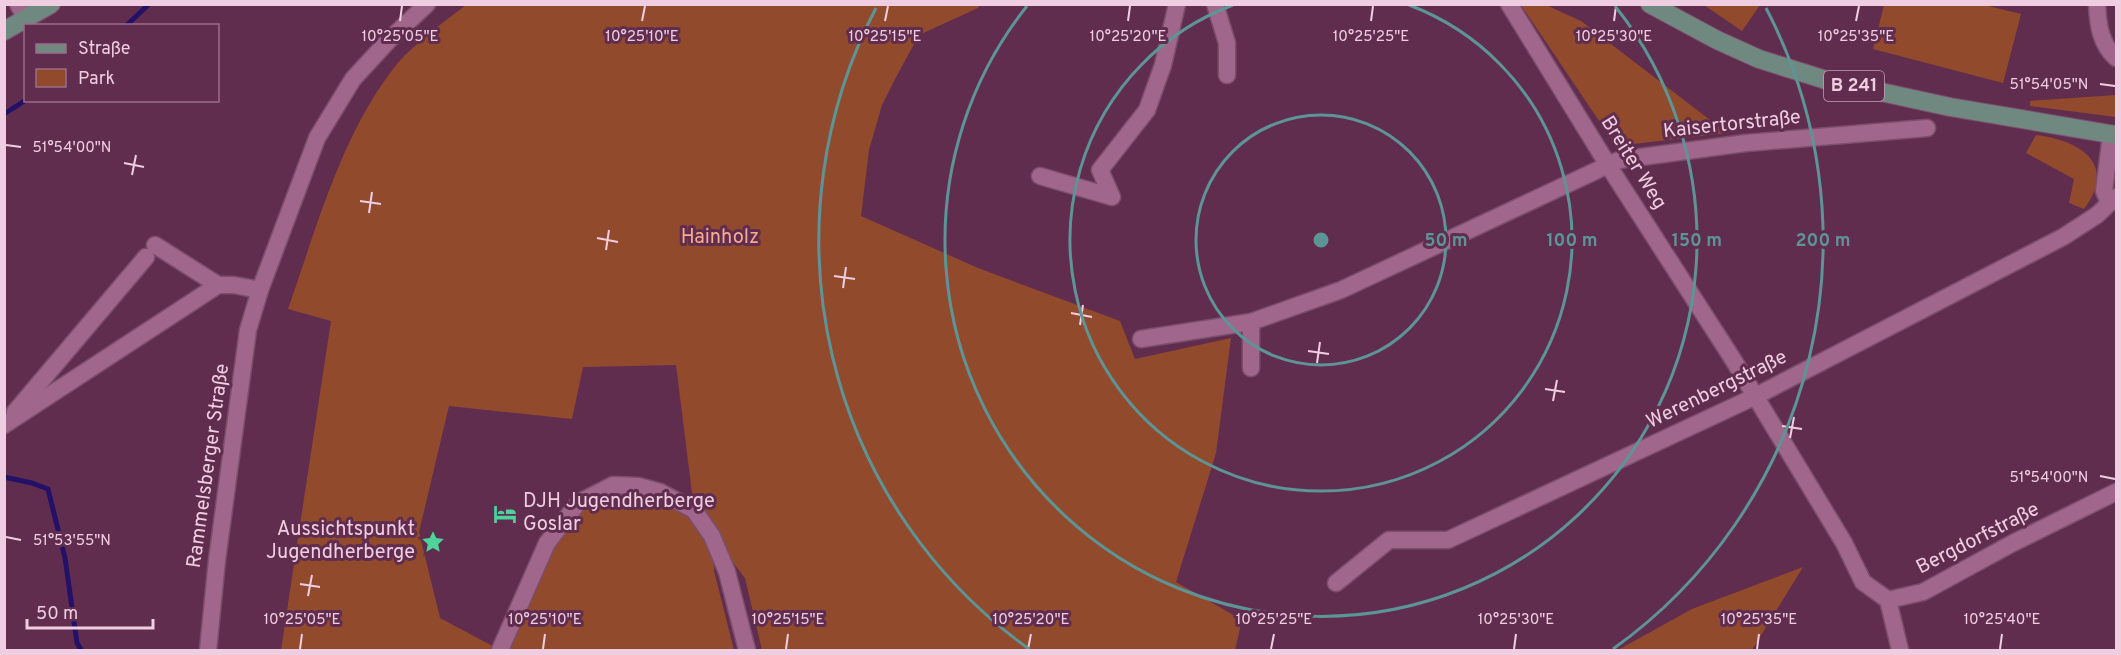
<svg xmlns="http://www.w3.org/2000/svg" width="2121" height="655" viewBox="0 0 2121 655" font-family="Overpass,sans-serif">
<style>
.green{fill:#924a2d;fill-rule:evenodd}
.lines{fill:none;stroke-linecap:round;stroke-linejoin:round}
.stream{stroke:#231067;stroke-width:5}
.minor-casing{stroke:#7b4e6c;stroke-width:19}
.major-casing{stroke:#7b4e6c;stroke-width:20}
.minor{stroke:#a1668b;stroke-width:16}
.major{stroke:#6f8880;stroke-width:18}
.ticks{fill:none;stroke:#efcee1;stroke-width:2}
.ring{fill:none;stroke:#5d9596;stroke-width:3}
.labels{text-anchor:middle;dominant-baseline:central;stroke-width:6;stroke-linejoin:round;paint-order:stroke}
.shield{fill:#612d4f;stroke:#c49eb5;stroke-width:1.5}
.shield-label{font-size:18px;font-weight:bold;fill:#efcee1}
.street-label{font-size:20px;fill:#efcee1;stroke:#612d4f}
.park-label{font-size:20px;fill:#f7aa8c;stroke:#612d4f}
.poi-label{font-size:20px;fill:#efcee1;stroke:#612d4f;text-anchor:start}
.ticks-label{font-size:15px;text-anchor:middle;fill:#efcee1;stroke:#612d4f;stroke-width:6;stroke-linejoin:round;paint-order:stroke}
.centre{fill:#5d9596;stroke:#612d4f;stroke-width:3}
.ring-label{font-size:18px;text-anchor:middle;font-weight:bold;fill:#5d9596;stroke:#612d4f;stroke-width:6;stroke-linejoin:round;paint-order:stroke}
</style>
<rect width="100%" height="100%" fill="#612d4f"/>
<g class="green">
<path d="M 466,5 L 980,5 L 978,8 L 919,35 L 895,79 L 882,105 L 869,150 L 861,216 L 978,268 L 1120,321 L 1135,359 L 1231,338 L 1216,453 L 1176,582 L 1242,620 L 1235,650 L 762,650 L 745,578 L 713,537 L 714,571 L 734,650 L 281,650 L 331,321 L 288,309 C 317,227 342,132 397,64 C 416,42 444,22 466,5 ZM 676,365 L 694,509 L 613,485 L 578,503 L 547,543 L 500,650 L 440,618 L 419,532 L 449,406 L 572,419 L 583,367 Z"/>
<polygon points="1521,5 1546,5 1581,21 1727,133 1616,146"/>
<polygon points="1704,5 1760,5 1742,31"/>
<polygon points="1884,5 1984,5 2021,14 2003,83 1873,49"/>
<polygon points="2116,95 2116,117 2030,106 2030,101"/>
<path d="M 2036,135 C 2080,140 2118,164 2084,209 L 2069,203 L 2074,179 L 2026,153 Z"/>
<polygon points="1803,567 1752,650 1618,650 1692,609"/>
</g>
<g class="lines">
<g class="stream">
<polyline points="126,26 149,4"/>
<polyline points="4,114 26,100"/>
<polyline points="4,477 32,483 48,489 65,558 77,643 81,650"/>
</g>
<g class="minor-casing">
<g id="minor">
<polyline points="18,4 26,19"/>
<polyline points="1215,4 1227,43 1227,75"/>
<polyline points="1509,4 1608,165 1734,361 1844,543 1863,582 1888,600 1900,650"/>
<path d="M 2097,4 C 2098,25 2100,43 2116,58"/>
<polyline points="1040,176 1112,197 1100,170 1147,110 1163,65 1177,4"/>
<polyline points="2109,203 2104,191 2111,135"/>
<polyline points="155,245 218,285"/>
<polyline points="1141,339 1251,322 1341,290 1619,160 1746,143 1927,128"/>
<polyline points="1251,368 1251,322"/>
<polyline points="15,412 146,257"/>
<polyline points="4,425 218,285 234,285 260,290"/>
<polyline points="1336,583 1389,540 1448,540 1754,397 2063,237 2097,215 2116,197"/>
<polyline points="1888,600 1923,592 2013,543 2116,492"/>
<polyline points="208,650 217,560 248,330 260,290 317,138 353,79 389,40 427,4"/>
<polyline points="500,650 547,543 578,503 613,485 638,486 660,492 694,510 712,536 727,572 747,650"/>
</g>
</g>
<g class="major-casing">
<g id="major">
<polyline points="1650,4 1717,40 1759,59 1826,80 1950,107 2116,135"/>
<polyline points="4,31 51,4"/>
</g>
</g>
<use href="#minor" class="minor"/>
<use href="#major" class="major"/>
</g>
<path class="ticks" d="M 400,21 L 402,6M 642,21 L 645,6M 885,21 L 888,6M 1128,21 L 1130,6M 1371,21 L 1373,6M 1614,21 L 1616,6M 1856,21 L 1859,6M 2100,84 L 2115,86M 6,145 L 21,147M 124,163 L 144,167M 132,175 L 136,155M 360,201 L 381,204M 369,213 L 372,192M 597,238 L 618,242M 606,250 L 609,230M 834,276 L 855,279M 843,288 L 846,267M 1071,313 L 1092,317M 1080,325 L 1083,305M 1308,351 L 1329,354M 1317,363 L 1320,342M 1545,389 L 1565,392M 1553,401 L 1557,380M 1782,426 L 1802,429M 1790,438 L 1794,417M 2100,476 L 2115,479M 6,537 L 21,540M 300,584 L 320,587M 308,596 L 312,575M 300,649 L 302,634M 543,649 L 545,634M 786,649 L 788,634M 1028,649 L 1031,634M 1271,649 L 1274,634M 1514,649 L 1516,634M 1757,649 L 1759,634M 2000,649 L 2002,634"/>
<g class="ring">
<circle cx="1321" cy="240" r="125"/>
<path d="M1409 5A251 251 0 1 1 1233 5"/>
<path d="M1615 6A376 376 0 1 1 1027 6"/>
<path d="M1029 649A502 502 0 0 1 876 8M1766 8A502 502 0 0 1 1613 649"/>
</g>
<defs>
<g id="hotel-bare" transform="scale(1.8)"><path d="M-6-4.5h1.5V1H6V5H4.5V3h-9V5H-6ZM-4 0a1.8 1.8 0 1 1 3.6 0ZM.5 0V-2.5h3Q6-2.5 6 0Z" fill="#4cd49b" stroke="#612d4f" stroke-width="2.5" paint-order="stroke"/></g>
<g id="sight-bare" transform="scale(1.8)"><path d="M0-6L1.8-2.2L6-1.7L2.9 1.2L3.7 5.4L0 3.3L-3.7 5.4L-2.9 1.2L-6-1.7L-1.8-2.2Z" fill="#4cd49b" stroke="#612d4f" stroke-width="2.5" paint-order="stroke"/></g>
</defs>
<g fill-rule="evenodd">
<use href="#hotel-bare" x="505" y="514"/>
<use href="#sight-bare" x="433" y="542"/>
</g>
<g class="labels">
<rect class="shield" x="1824" y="71" width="60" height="30" rx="4.5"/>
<g class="shield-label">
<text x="1854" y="86">B 241</text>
</g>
<g class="street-label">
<text transform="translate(1732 125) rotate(-6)">Kaisertorstraße</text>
<text transform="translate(1633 163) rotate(58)">Breiter Weg</text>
<text transform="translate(1717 390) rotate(-26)">Werenbergstraße</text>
<text transform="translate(209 466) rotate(-82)">Rammelsberger Straße</text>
<text transform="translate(1978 539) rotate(-27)">Bergdorfstraße</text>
</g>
<g class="park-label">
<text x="720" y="238">Hainholz</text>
</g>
<g class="poi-label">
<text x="523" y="502">DJH Jugendherberge<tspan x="523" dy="23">Goslar</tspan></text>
<text x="415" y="530" text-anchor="end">Aussichtspunkt<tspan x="415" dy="23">Jugendherberge</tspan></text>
</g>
</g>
<g class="ticks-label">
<text x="400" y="41">10°25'05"E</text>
<text x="642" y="41">10°25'10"E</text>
<text x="885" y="41">10°25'15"E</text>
<text x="1128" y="41">10°25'20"E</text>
<text x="1371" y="41">10°25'25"E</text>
<text x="1614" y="41">10°25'30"E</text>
<text x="1856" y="41">10°25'35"E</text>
<text x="2049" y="89">51°54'05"N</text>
<text x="72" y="152">51°54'00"N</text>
<text x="2049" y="482">51°54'00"N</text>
<text x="72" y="545">51°53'55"N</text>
<text x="302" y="624">10°25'05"E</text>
<text x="545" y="624">10°25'10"E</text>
<text x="788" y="624">10°25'15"E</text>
<text x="1031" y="624">10°25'20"E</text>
<text x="1274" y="624">10°25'25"E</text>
<text x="1516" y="624">10°25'30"E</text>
<text x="1759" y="624">10°25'35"E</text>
<text x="2002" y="624">10°25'40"E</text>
</g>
<circle cx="1321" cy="240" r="9" class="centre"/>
<g class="ring-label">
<text x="1446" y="246">50 m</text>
<text x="1572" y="246">100 m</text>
<text x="1697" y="246">150 m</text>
<text x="1823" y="246">200 m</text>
</g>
<rect width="2121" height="655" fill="none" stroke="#efcee1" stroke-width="12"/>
<rect x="24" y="24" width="195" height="78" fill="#612d4f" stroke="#9a6d89" stroke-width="1.5"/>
<rect x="36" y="44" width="30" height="9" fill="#6f8880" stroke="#9a6d89" stroke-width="1.5"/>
<text x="78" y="54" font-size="18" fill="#efcee1">Straße</text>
<rect x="36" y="69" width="30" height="18" fill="#924a2d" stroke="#9a6d89" stroke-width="1.5"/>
<text x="78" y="84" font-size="18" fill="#efcee1">Park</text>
<path d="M27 619v9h126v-9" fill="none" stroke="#efcee1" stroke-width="3"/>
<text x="36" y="619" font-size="18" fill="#efcee1" stroke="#612d4f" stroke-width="4.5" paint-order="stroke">50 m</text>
</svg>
